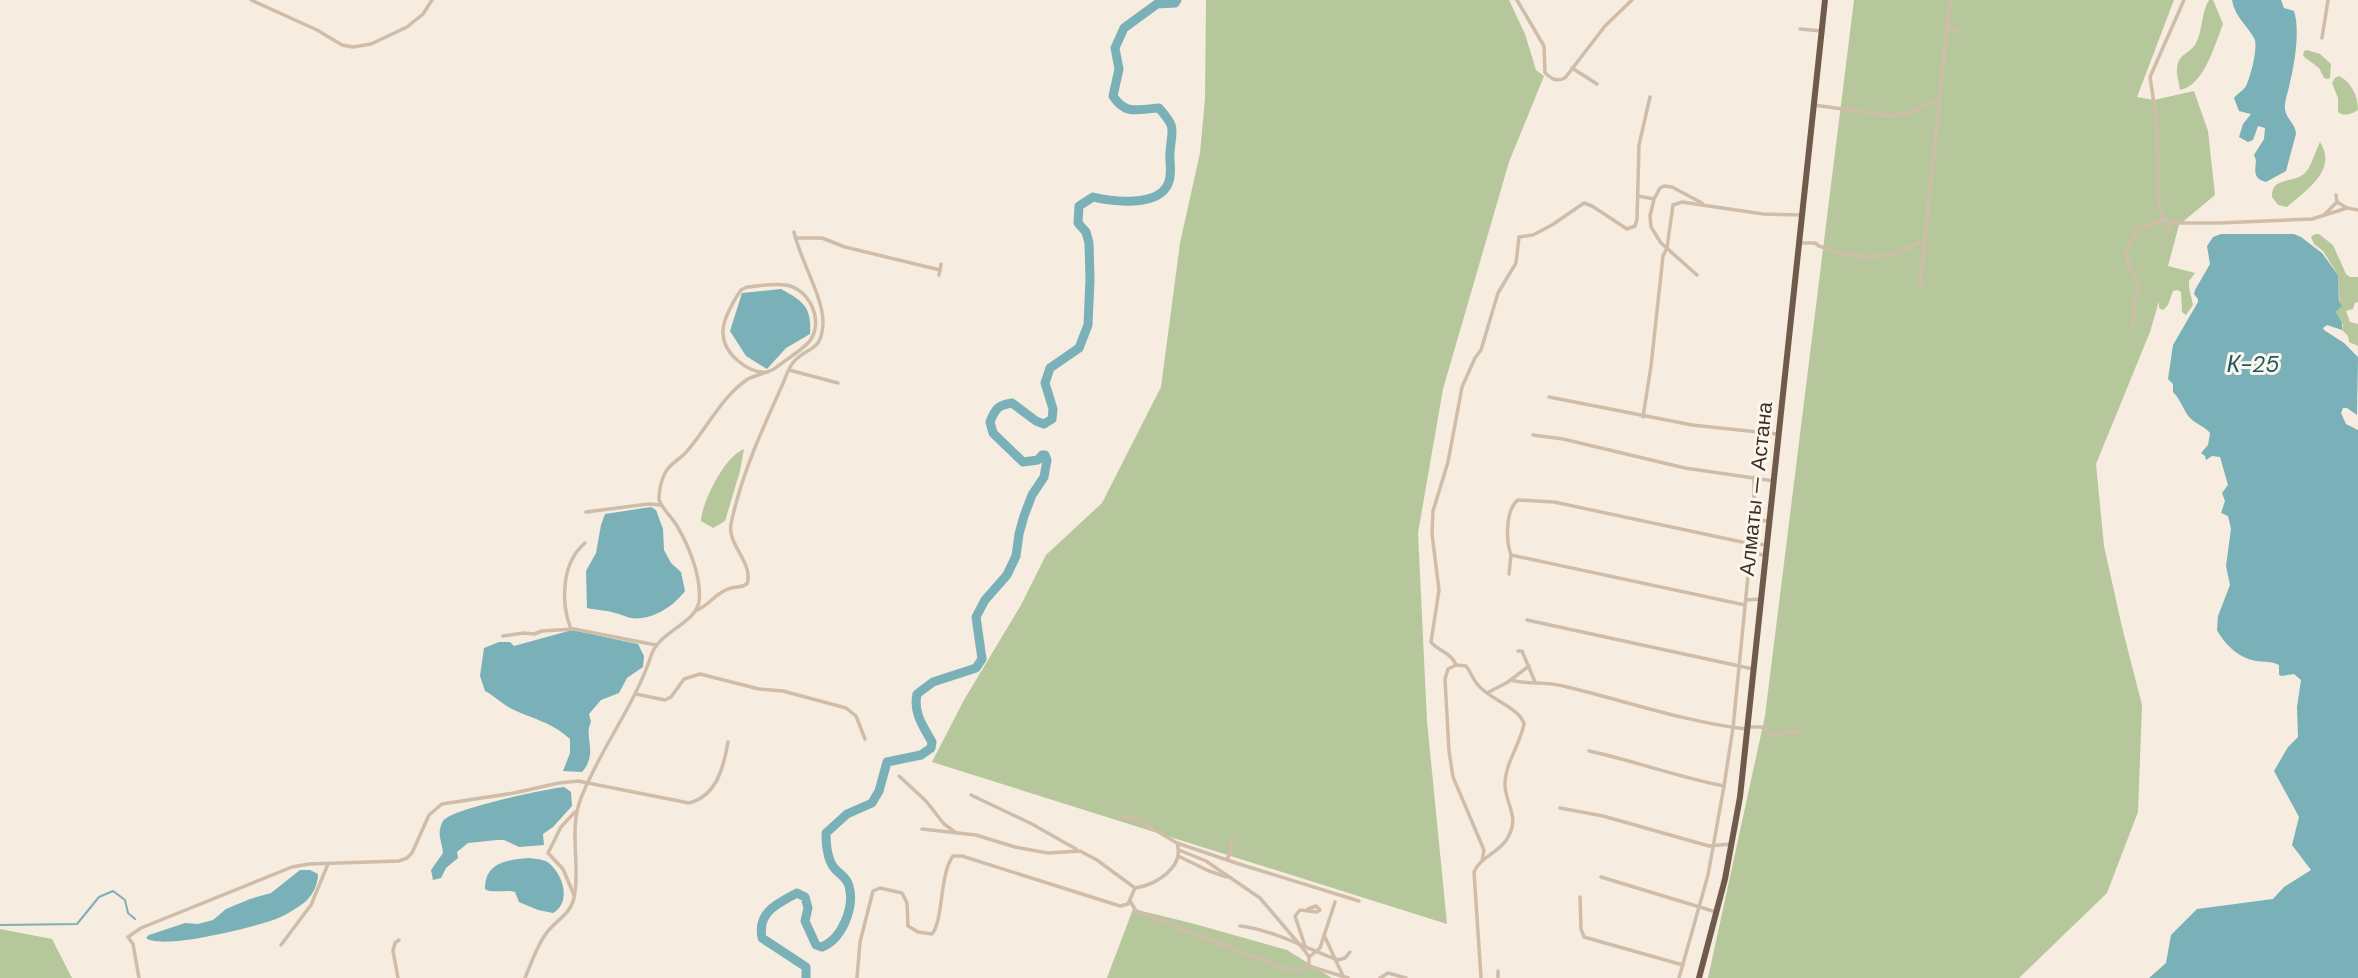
<svg xmlns="http://www.w3.org/2000/svg" width="2358" height="978" viewBox="0 0 2358 978" font-family="'DM Sans',sans-serif">
<style>
.green{fill:#b6c79c}
.water{fill:#7ab0b7}
.lines{fill:none;stroke-linecap:round;stroke-linejoin:round}
.stream{stroke:#7ab0b7;stroke-width:2}
.river{stroke:#7ab0b7;stroke-width:9}
.minor{stroke:#d0bda9;stroke-width:3.5}
.trunk{stroke:#6f5a4c;stroke-width:6}
.labels{text-anchor:middle;dominant-baseline:central;stroke-width:6;stroke-linejoin:round;paint-order:stroke}
.street-label{font-size:21px;fill:#3c3029;stroke:#fcf6ec}
.water-label{font-size:23px;font-style:italic;fill:#195a63;stroke:#fcf6ec}
</style>
<rect width="100%" height="100%" fill="#f6ecdf"/>
<g class="green">
<polygon points="1206,0 1509,0 1525,34 1536,70 1544,76 1509,162 1443,389 1418,533 1427,721 1447,924 932,762 964,700 1021,605 1046,555 1102,503 1161,387 1180,243 1200,153 1205,99"/>
<polygon points="1854,0 2174,0 2137,97 2154,100 2194,91 2208,131 2215,195 2179,225 2168,266 2195,273 2189,281 2189,287 2193,305 2186,315 2182,312 2181,292 2177,290 2173,291 2168,305 2163,310 2159,308 2159,301 2150,332 2096,464 2104,546 2122,627 2142,705 2138,812 2107,893 2019,978 1708,978 1765,716"/>
<path d="M 2209,0 L 2213,0 L 2223,24 C 2215,44 2204,86 2180,90 C 2179,81 2175,72 2178,63 C 2181,53 2192,52 2196,43 C 2203,30 2201,13 2209,0 Z"/>
<polygon points="2307,50 2320,54 2331,64 2330,78 2328,79 2324,78 2319,68 2303,56 2304,51"/>
<path d="M 2339,76 C 2352,82 2358,97 2358,110 C 2352,114 2344,117 2338,112 L 2338,98 L 2332,83 L 2335,78 Z"/>
<path d="M 2320,142 C 2338,170 2306,190 2287,207 L 2278,205 L 2272,197 C 2271,176 2293,184 2305,173 C 2312,166 2315,151 2320,142 Z"/>
<polygon points="2315,234 2319,234 2333,245 2346,274 2350,277 2358,277 2358,302 2355,303 2353,309 2346,311 2350,322 2358,324 2358,346 2349,342 2348,336 2342,330 2343,325 2336,312 2340,308 2338,275 2323,251 2314,244 2311,237"/>
<path d="M 744,449 L 740,471 L 725,521 L 713,528 L 701,521 C 702,501 725,456 744,449 Z"/>
<polygon points="1133,909 1191,923 1287,950 1332,978 1107,978"/>
<polygon points="0,929 52,939 72,978 0,978"/>
</g>
<g class="water">
<path d="M 2232,0 L 2281,0 L 2284,8 L 2294,11 C 2300,29 2295,63 2290,82 C 2289,90 2284,101 2285,109 C 2286,119 2296,124 2296,134 L 2286,171 L 2266,182 C 2253,179 2255,171 2256,160 L 2254,155 L 2264,139 L 2265,128 L 2258,126 L 2253,140 L 2248,142 L 2239,137 L 2243,124 L 2251,114 L 2239,111 L 2234,98 C 2237,94 2244,90 2246,86 C 2250,78 2259,46 2254,38 C 2246,24 2235,17 2232,0 Z"/>
<path d="M 2221,234 L 2294,234 L 2301,237 L 2322,253 L 2338,275 L 2339,301 L 2342,306 L 2336,312 L 2342,323 L 2342,330 L 2327,325 L 2323,328 L 2324,330 L 2344,343 L 2358,357 L 2357,415 L 2347,408 L 2343,408 L 2341,413 L 2346,424 L 2358,430 L 2358,978 L 2149,978 L 2166,963 L 2171,935 L 2197,909 L 2273,899 L 2284,887 L 2311,870 L 2292,845 L 2299,817 L 2274,771 L 2288,747 L 2298,737 L 2297,707 L 2301,680 L 2294,674 L 2282,676 L 2279,675 L 2279,665 C 2271,661 2264,662 2256,661 C 2239,658 2225,645 2217,630 L 2218,616 L 2230,585 L 2226,566 L 2231,529 L 2228,516 L 2221,513 L 2225,501 L 2222,493 L 2228,485 L 2220,457 L 2212,456 L 2206,460 L 2205,456 L 2201,453 L 2208,445 L 2210,433 C 2204,426 2196,424 2190,418 C 2183,410 2181,400 2173,392 L 2173,384 L 2168,379 L 2173,345 L 2198,302 L 2198,299 L 2194,294 L 2195,290 L 2210,264 L 2207,246 L 2213,237 Z"/>
<path d="M 781,289 C 803,301 812,307 810,334 L 786,348 L 767,369 L 746,356 L 730,331 L 742,293 Z"/>
<path d="M 651,507 L 656,510 L 663,529 L 664,550 L 671,563 L 681,572 L 685,591 C 674,606 652,621 631,618 C 626,617 620,614 615,613 C 606,610 596,610 587,608 L 586,571 L 596,553 L 601,525 L 605,514 Z"/>
<path d="M 572,630 L 638,644 L 644,656 L 643,667 L 627,678 L 619,693 L 601,700 L 589,714 L 591,722 C 583,738 599,752 582,772 L 563,771 L 570,753 L 570,739 C 551,722 536,720 514,710 C 503,705 495,696 485,691 L 480,676 L 484,648 L 499,642 L 510,642 L 514,646 Z"/>
<path d="M 564,787 L 571,792 L 572,806 L 553,827 L 543,834 L 544,845 L 519,847 L 504,840 L 497,840 L 468,843 L 457,852 L 458,858 L 446,868 L 441,878 L 433,880 L 431,870 L 443,853 C 442,840 436,834 443,821 C 450,809 546,789 564,787 Z"/>
<path d="M 529,858 C 536,859 545,859 550,864 C 564,877 571,902 553,913 L 538,910 L 519,902 L 515,892 C 505,889 492,894 485,889 C 485,862 507,860 529,858 Z"/>
<path d="M 300,870 L 310,870 L 318,874 C 318,884 313,895 305,902 C 295,910 279,919 267,922 C 245,929 162,950 146,938 L 149,935 L 185,923 L 198,924 L 213,920 L 226,909 L 250,899 L 271,893 Z"/>
</g>
<g class="lines">
<polyline class="stream" points="0,925 77,924 99,897 113,891 125,900 128,913 135,919"/>
<path class="river" d="M 806,978 L 806,967 L 762,938 C 757,912 777,904 797,893 L 805,897 L 808,908 L 805,921 L 816,945 L 822,947 C 842,939 855,907 849,886 C 847,878 841,875 835,869 C 827,860 826,845 826,833 L 847,814 L 872,803 L 879,791 L 887,762 L 921,755 L 931,748 L 932,742 C 923,726 913,713 917,694 L 933,682 L 976,668 L 982,659 L 976,617 L 985,600 L 1007,575 L 1016,556 L 1019,534 L 1024,516 L 1032,495 L 1044,477 L 1047,460 L 1045,455 L 1042,455 L 1038,460 L 1023,462 L 993,433 L 990,422 C 995,409 998,405 1012,403 L 1036,421 L 1044,424 L 1052,419 L 1053,409 L 1045,383 L 1050,368 L 1079,348 L 1088,325 L 1090,279 L 1089,243 L 1086,232 L 1078,223 L 1079,206 L 1093,197 C 1113,202 1158,207 1168,184 C 1173,173 1169,164 1170,152 C 1172,127 1177,129 1159,108 C 1138,109 1126,116 1113,96 L 1119,69 L 1115,48 L 1124,28 L 1157,4 L 1175,3 L 1177,0"/>
<g class="minor">
<polyline points="251,0 317,30 342,45 353,47 371,44 407,27 423,14 432,0"/>
<path d="M 1517,0 L 1544,46 L 1545,73 C 1552,79 1556,82 1565,78 L 1605,26 L 1632,0"/>
<polyline points="1800,29 1821,31"/>
<polyline points="1947,29 1954,33 1958,29"/>
<polyline points="2322,38 2328,0"/>
<polyline points="1572,68 1597,84"/>
<polyline points="1814,105 1892,116 1908,113 1938,99"/>
<polyline points="2336,195 2337,202 2347,208 2358,210"/>
<polyline points="1638,196 1654,199"/>
<polyline points="2324,215 2337,202"/>
<polyline points="2163,220 2158,199 2157,123 2150,77 2184,0"/>
<polyline points="2167,232 2172,224"/>
<polyline points="796,238 822,238 845,247 940,270"/>
<path d="M 1799,243 L 1815,243 L 1819,246 C 1830,249 1839,253 1850,255 C 1876,260 1902,253 1924,240"/>
<polyline points="939,275 941,264"/>
<polyline points="1697,275 1661,243 1651,227 1650,216 1654,199 1660,188 1664,186 1672,187 1702,203"/>
<polyline points="1920,285 1950,0"/>
<polyline points="2133,326 2134,304 2139,286 2128,262 2126,252 2137,230 2163,220 2174,223 2219,223 2312,219 2347,208"/>
<polyline points="789,370 838,383"/>
<polyline points="1549,397 1692,425 1777,434"/>
<polyline points="1643,417 1651,366 1663,256 1667,248 1673,205 1682,202 1763,214 1802,215"/>
<polyline points="1533,435 1563,439 1685,468 1774,481"/>
<polyline points="586,512 648,504 661,505"/>
<polyline points="1754,520 1769,521"/>
<polyline points="1750,553 1765,555"/>
<polyline points="1509,574 1511,555"/>
<polyline points="1746,600 1762,599"/>
<path d="M 1745,605 L 1511,555 C 1506,541 1505,510 1518,500 L 1554,502 L 1742,542 L 1766,545"/>
<path d="M 697,610 C 710,605 717,591 731,588 C 738,586 741,588 747,584 C 754,563 727,545 731,524 C 741,476 761,432 781,388 C 785,380 787,371 792,364 C 806,345 821,355 823,324 C 824,298 800,260 794,232"/>
<polyline points="1527,620 1753,669"/>
<path d="M 571,629 C 560,602 562,562 585,543"/>
<polyline points="503,636 524,633 534,634 542,631 574,629 656,645"/>
<polyline points="1518,651 1522,651 1535,682"/>
<path d="M 1456,665 C 1451,652 1439,652 1431,642 L 1439,590 L 1432,534 L 1433,511 L 1448,462 L 1462,387 L 1475,358 L 1481,350 L 1498,293 L 1516,263 L 1519,237 L 1533,235 L 1552,225 L 1584,203 L 1592,206 L 1627,229 L 1635,226 L 1637,219 L 1639,145 L 1650,97"/>
<path d="M 1511,680 C 1528,685 1544,681 1563,686 C 1623,700 1685,722 1746,729"/>
<polyline points="1487,693 1508,682 1529,666"/>
<polyline points="636,694 665,700 671,697 684,679 700,674 759,689 783,691 846,708 856,716 865,739"/>
<polyline points="1748,727 1761,727 1772,734 1801,731"/>
<path d="M 1589,751 C 1635,761 1678,777 1724,786"/>
<polyline points="899,776 926,801 944,824 955,832"/>
<polyline points="971,795 1032,824 1076,849"/>
<polyline points="1560,808 1603,816 1709,846 1731,844"/>
<path d="M 922,829 L 976,835 L 1015,847 L 1048,853 L 1080,851 L 1097,860 L 1135,888 C 1156,885 1185,867 1177,843 L 1138,820 L 1120,816"/>
<polyline points="1177,843 1236,863 1359,901"/>
<polyline points="1179,850 1206,861 1260,898 1305,951 1309,957 1309,966"/>
<polyline points="1178,856 1209,871 1227,877"/>
<polyline points="1227,859 1230,854 1232,839"/>
<polyline points="1601,877 1716,912"/>
<polyline points="574,895 563,869 548,853 561,827 575,812"/>
<polyline points="1580,897 1581,929 1584,937 1683,965"/>
<polyline points="1130,901 1136,911 1285,969 1299,971 1309,966 1348,978"/>
<path d="M 1240,926 C 1274,930 1307,949 1338,960 L 1345,958 L 1350,952"/>
<polyline points="1324,935 1343,976"/>
<polyline points="281,945 311,905 328,864"/>
<polyline points="1305,946 1295,916 1300,910 1317,912 1320,910 1316,906 1308,909"/>
<polyline points="1309,957 1320,948 1335,902"/>
<path d="M 139,978 L 133,944 L 128,937 L 141,928 L 292,867 L 309,864 L 399,861 L 407,858 L 412,853 L 429,815 L 442,804 L 514,793 L 559,783 L 578,781 L 689,803 C 717,796 724,766 728,742"/>
<polyline points="398,978 393,951 395,943 399,940"/>
<path d="M 525,978 C 531,964 536,948 545,935 C 554,921 570,916 574,898 C 581,865 568,831 581,798 C 600,749 634,707 651,656 C 659,631 695,624 699,602 C 702,578 689,546 677,526 C 672,517 663,510 659,500 C 659,491 661,481 665,473 C 670,463 681,459 688,450 C 708,427 721,397 748,379 C 756,375 766,373 774,369 C 784,361 802,350 809,342 C 825,322 810,289 786,285 C 773,283 759,286 747,287 L 741,290 C 734,300 723,319 723,331 C 722,353 748,374 768,372"/>
<path d="M 857,978 L 860,942 L 873,891 L 880,888 L 902,893 L 907,903 L 908,926 L 918,932 L 932,934 C 944,919 939,875 953,856 L 962,856 L 1120,906 L 1128,904 L 1135,888"/>
<polyline points="1380,978 1388,973 1406,978"/>
<path d="M 1481,978 L 1474,872 C 1480,856 1503,852 1510,833 C 1518,816 1506,803 1505,786 C 1504,765 1520,745 1524,724 C 1520,708 1489,699 1478,685 C 1473,680 1471,672 1466,666 L 1456,665 L 1448,669 L 1445,679 L 1449,751 L 1453,777 L 1484,850 L 1482,861"/>
<polyline points="1498,978 1498,971"/>
<polyline points="1679,978 1708,875 1724,786 1733,728 1754,515 1754,477"/>
</g>
<polyline class="trunk" points="1699,978 1725,879 1740,797 1825,0"/>
</g>
<g class="labels">
<g class="street-label">
<text transform="translate(1756 489) rotate(-84)">Алматы — Астана</text>
</g>
<g class="water-label">
<text x="2253" y="364">К-25</text>
</g>
</g>
</svg>
